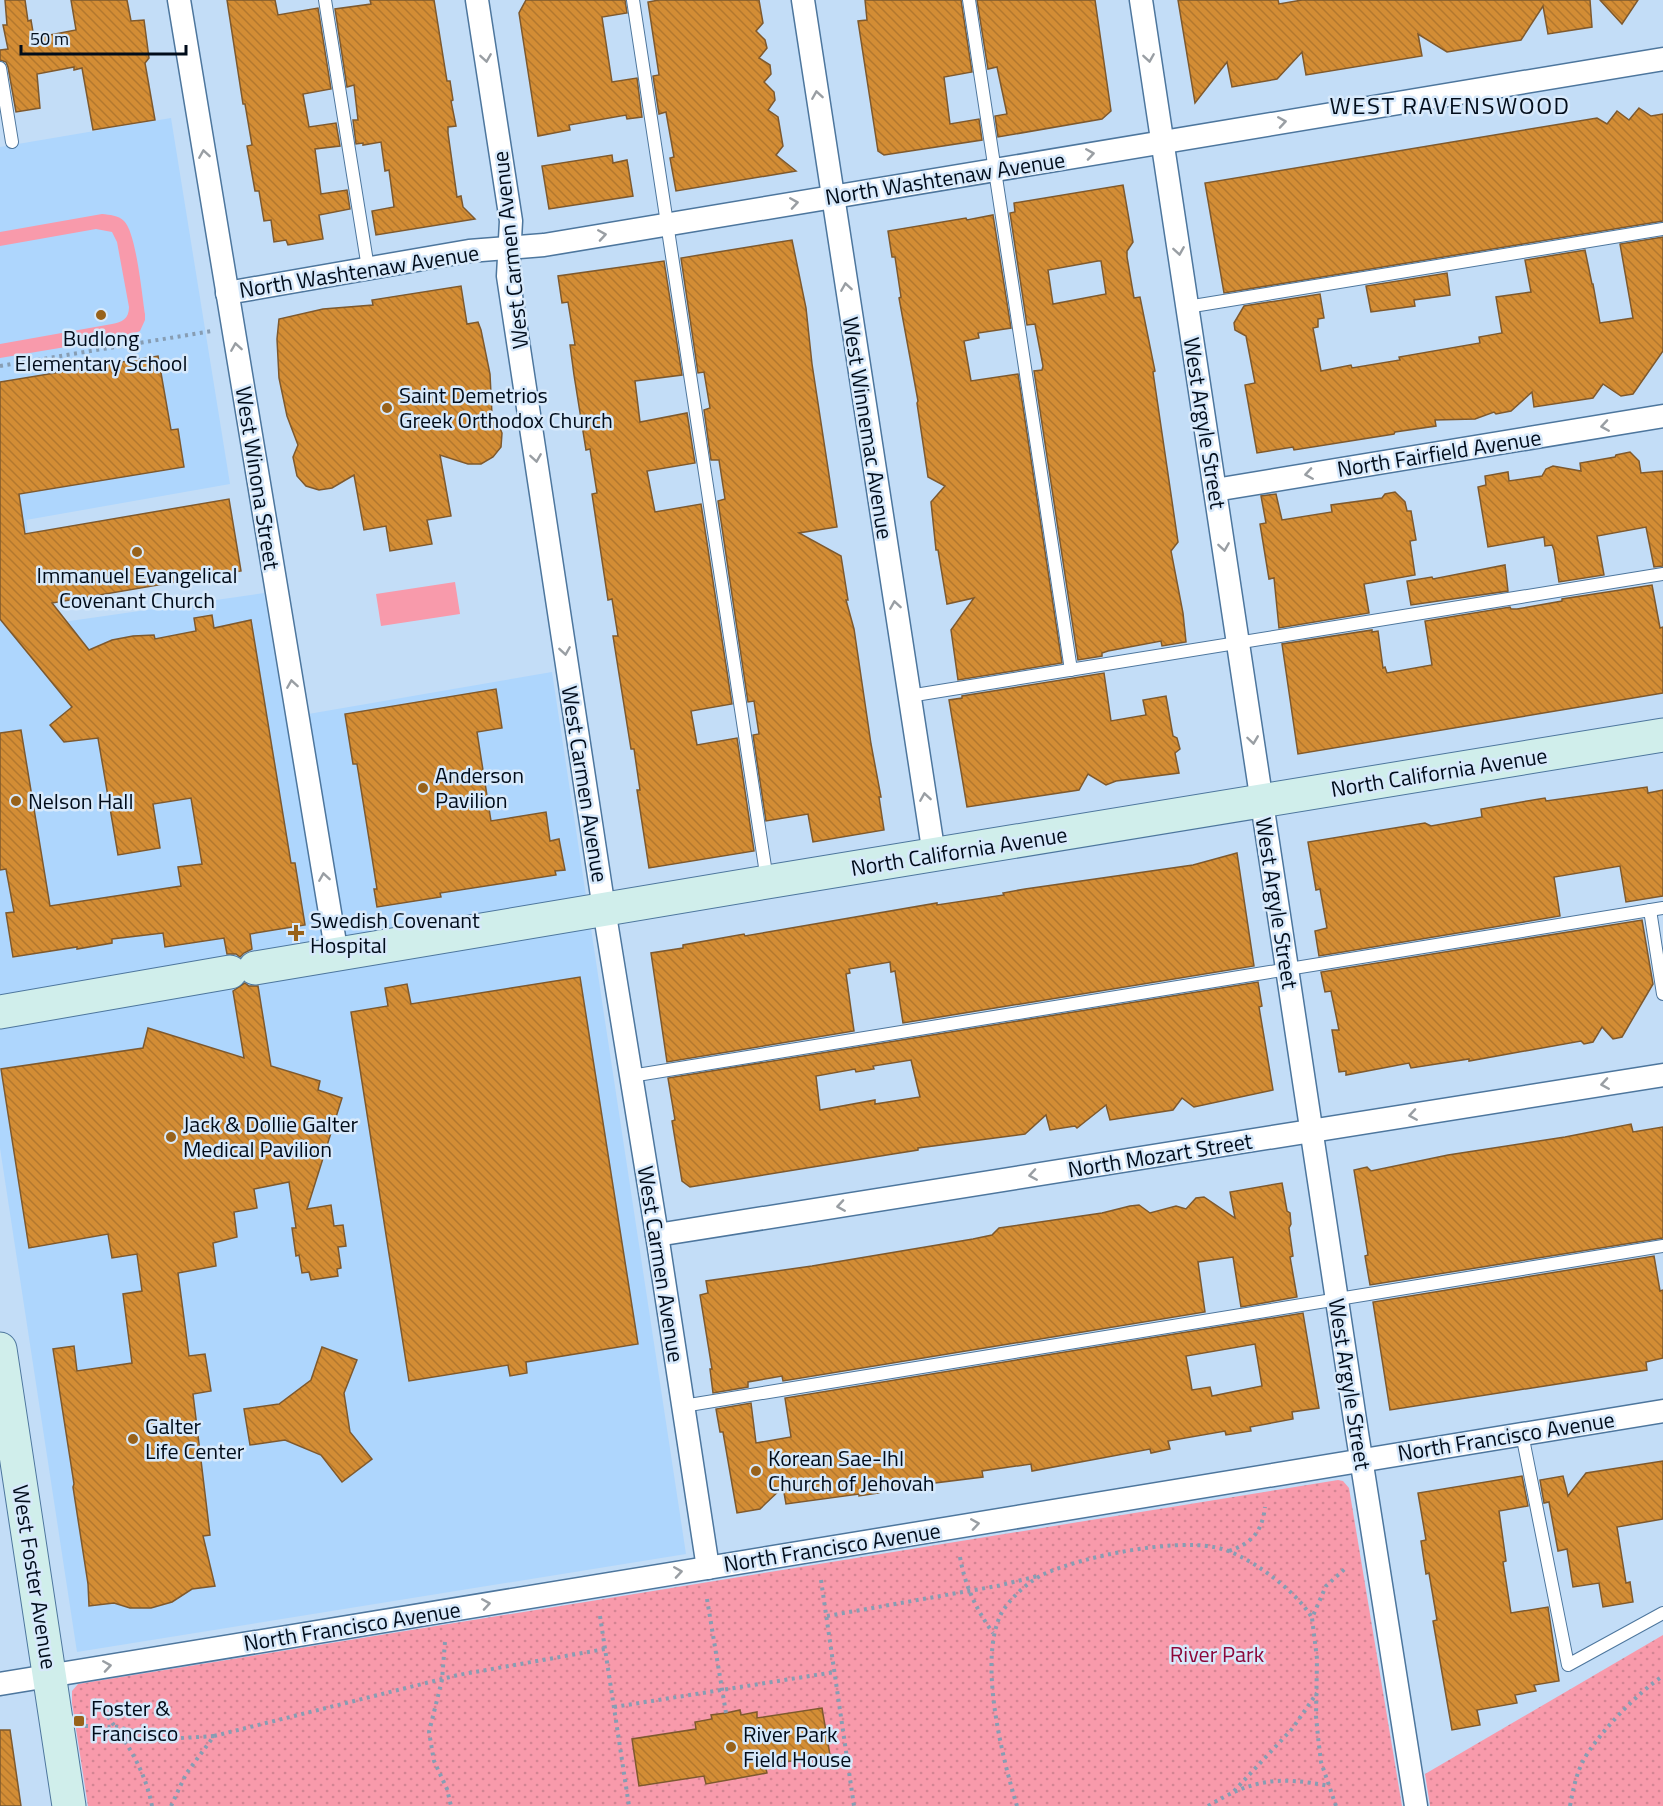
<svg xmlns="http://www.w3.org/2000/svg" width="1663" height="1806" viewBox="0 0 1663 1806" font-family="'Titillium Web',sans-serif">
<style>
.built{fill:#aed6fd}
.grass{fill:#f89aab}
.park{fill:url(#park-dots)}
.building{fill:url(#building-back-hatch);stroke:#7e592e;stroke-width:1.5;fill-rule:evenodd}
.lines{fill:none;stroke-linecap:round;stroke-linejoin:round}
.service-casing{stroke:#4d769d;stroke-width:14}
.minor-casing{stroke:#4d769d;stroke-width:25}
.secondary-casing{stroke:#4d769d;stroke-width:35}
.path{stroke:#879db3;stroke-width:4;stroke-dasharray:3 4.5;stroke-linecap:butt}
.service{stroke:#fff;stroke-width:12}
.minor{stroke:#fff;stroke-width:22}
.secondary{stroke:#d0eeeb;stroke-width:33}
.oneway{stroke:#999ea3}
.poi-dot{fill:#98621a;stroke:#d7e9fb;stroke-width:2}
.labels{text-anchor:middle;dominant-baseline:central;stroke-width:5;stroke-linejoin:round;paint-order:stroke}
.street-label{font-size:22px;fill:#010c1a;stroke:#d7e9fb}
.poi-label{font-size:22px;fill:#010c1a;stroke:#d7e9fb;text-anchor:start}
.park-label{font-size:22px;fill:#8c0639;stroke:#d7e9fb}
.neighbourhood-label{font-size:24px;letter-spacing:1.5px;fill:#010c1a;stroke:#d7e9fb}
</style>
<defs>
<pattern id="park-dots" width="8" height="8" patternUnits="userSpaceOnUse" patternTransform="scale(1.5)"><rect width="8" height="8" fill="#f89aab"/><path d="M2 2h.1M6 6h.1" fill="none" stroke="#d38493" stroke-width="1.8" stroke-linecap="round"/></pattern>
<pattern id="building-back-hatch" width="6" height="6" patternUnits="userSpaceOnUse" patternTransform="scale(1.5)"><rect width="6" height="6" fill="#d38d35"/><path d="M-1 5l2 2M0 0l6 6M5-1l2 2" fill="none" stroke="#b3782e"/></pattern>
</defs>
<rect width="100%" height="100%" fill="#c3ddf7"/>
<polygon class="built" points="171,118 230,484 26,520 42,625 264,593 285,718 552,672 686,1554 77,1652 0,1148 0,147"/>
<g class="grass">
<path d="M 102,214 C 110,215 118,215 124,221 C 136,232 142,295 145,314 L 145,320 L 140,331 L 125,337 L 0,358 L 0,344 L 112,324 C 122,322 129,319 129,307 L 117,242 L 112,232 L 96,229 L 0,246 L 0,232 Z"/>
<polygon points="455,582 460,614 381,626 376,594"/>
</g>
<g class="park">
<polygon points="1338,1480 1343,1481 1349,1488 1402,1806 88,1806 72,1703 72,1691 78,1684"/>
<polygon points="1663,1635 1663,1806 1430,1806 1425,1774"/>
</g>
<g class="building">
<polygon points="5,0 25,0 28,21 31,20 34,38 76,30 71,0 127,0 131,21 144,20 149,58 145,63 155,120 93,130 82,68 74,70 74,67 37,74 40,108 16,112 8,67 6,62 0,60 0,50 8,49 3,25 7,25"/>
<polygon points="227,0 275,0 278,15 318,8 331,89 303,94 309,127 336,123 340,146 315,149 321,194 347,190 350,209 319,215 323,239 288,245 286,240 274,242 271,220 264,221 259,191 255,191 247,146 252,145 245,104 243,104"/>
<polygon points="370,0 434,0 447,81 450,81 453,100 451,101 456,126 448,127 448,133 457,197 461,196 463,207 475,219 376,235 372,211 394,207 389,170 385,171 381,142 363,145 363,143 356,144 353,120 358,120 354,85 347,87 335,9 371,4"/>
<polygon points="526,0 625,0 627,13 602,17 612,82 637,78 642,117 627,119 626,115 569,125 570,130 538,136 519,13"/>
<polygon points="659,0 759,0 763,23 756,31 765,40 767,48 759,58 770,65 771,74 764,82 774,92 775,100 768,110 778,117 783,146 776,155 796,171 676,191 670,158 674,157 666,112 659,114 653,76 659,75 648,2"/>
<polygon points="865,0 961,0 972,72 944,77 950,124 979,119 982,140 884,155 878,151 858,21 867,20"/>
<polygon points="977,0 1095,0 1111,111 1102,119 998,137 995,116 1007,114 997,67 988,69"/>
<polygon points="1178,0 1278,0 1279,4 1302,0 1590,0 1592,27 1548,34 1543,6 1521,40 1447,52 1418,34 1422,56 1306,75 1302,52 1277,79 1232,87 1227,62 1195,103"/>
<polygon points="1600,0 1638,0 1622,24"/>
<polygon points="1639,108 1651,116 1663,114 1663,221 1224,293 1205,183 1597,118 1607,124 1617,111 1629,120"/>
<polygon points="612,155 613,163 627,160 633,196 549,209 542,166"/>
<path d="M 1123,185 L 1133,242 L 1127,251 L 1127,257 L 1134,298 L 1140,297 L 1155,371 L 1153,372 L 1178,542 L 1171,551 L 1183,613 L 1186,642 L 1162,646 L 1161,641 L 1108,651 L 1102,653 L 1102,656 L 1078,660 L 1034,371 L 1042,370 L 1043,366 L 1035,324 L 1027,325 L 1010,213 L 1015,212 L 1014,203 ZM 1098,261 L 1101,261 L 1106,294 L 1053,304 L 1048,270 Z"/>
<polygon points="993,215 1011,328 978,333 979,338 964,341 971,381 1018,374 1062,663 958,680 951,630 974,598 947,604 938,550 936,550 931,502 945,486 928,477 917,403 918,401 899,298 901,297 895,257 892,257 888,231 966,218 967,220"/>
<polygon points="1663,237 1663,351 1633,394 1621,396 1603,384 1593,398 1534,407 1532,392 1511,411 1496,414 1494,412 1475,419 1435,420 1436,426 1395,432 1394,434 1294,450 1293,447 1257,453 1245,385 1255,383 1246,336 1235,330 1234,323 1244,306 1320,294 1324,318 1318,319 1318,327 1313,328 1321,371 1351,365 1352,368 1400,360 1399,357 1480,343 1479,337 1502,333 1496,297 1531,292 1525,260 1585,250 1592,284 1593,284 1600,323 1633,318 1620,244"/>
<polygon points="792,240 806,308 812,364 837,527 799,533 841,556 848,600 846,600 854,629 871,744 881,797 879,797 884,830 813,842 808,814 766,821 753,735 759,734 754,701 748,702 718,501 725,499 719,460 711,460 704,410 710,408 704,372 698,373 681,258"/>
<polygon points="664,261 682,375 635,381 640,422 687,413 695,463 647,471 655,512 701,504 732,704 691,711 697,745 737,738 754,851 649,868 637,790 640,790 634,749 631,749 613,636 618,636 612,599 608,600 592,494 597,493 590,449 586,450 574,375 570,345 575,345 568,302 562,303 558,276"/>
<polygon points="1447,273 1450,295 1414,300 1415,306 1371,312 1366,286"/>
<polygon points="461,286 467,324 478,322 481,330 490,374 492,415 497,421 502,433 501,447 493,457 481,464 468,464 440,455 451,516 427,520 432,544 390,551 386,526 364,530 354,475 332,488 319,490 306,486 297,476 293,457 298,445 287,416 279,378 277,339 279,319 323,309 373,305 372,300"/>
<polygon points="158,356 171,430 178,429 184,467 19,494 25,534 229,499 241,571 52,603 89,650 112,640 133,636 154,635 155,639 196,631 194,618 212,615 214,628 251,620 291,863 295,863 305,925 250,934 252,949 244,953 240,957 236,954 227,954 224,938 165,947 163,933 112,939 112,943 77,949 77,947 13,957 6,913 14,912 6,869 0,870 0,733 21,730 50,906 181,886 178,867 202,864 191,798 153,804 160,848 118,855 98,738 64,742 50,725 72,707 0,619 0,382"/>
<polygon points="1630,452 1639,461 1641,473 1663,471 1663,566 1654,567 1646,527 1597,536 1604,575 1559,582 1554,550 1552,545 1545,546 1544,537 1488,547 1478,487 1486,485 1485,476 1508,472 1509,481 1542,476 1546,469 1553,466 1581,471 1580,463 1615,457 1616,455"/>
<polygon points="1395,492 1405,502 1407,511 1411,511 1416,540 1410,541 1415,575 1364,584 1369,613 1279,628 1274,578 1269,579 1260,524 1266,523 1261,496 1276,494 1282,520 1332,512 1331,505 1382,498 1385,494"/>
<polygon points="1505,565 1508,591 1411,605 1407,581 1432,577 1433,579"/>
<polygon points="1652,585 1660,628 1663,627 1663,693 1298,754 1282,644 1372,630 1372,632 1378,631 1383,668 1385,667 1387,673 1432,665 1425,621 1510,607 1511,609 1517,609 1562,601 1562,599"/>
<polygon points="1104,673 1111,721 1146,715 1143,700 1166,696 1173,736 1177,738 1180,749 1175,753 1179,773 1116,781 1106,785 1088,774 1079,790 967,807 949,700 962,698 962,696"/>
<polygon points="496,689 502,728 477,732 491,821 546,812 550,841 559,839 565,870 555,871 556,875 440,893 441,897 377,907 374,889 377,889 357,764 353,764 345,714"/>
<polygon points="1647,787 1648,793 1663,790 1663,896 1626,902 1620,866 1554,877 1560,916 1319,956 1315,931 1327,928 1320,889 1316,890 1308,842 1425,823 1431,826 1482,817 1481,809 1545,798 1546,801"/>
<polygon points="1237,853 1254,966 903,1023 895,971 891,972 890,962 849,969 850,973 846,974 854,1031 667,1062 651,953 683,948 683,945 744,934 745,936 937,903 937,905 1004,895 1003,893 1025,889 1193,865"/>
<polygon points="1642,920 1653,984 1622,1037 1613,1039 1602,1027 1593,1042 1584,1044 1581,1041 1469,1061 1469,1059 1411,1068 1409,1063 1346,1075 1346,1071 1339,1072 1332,1030 1339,1030 1331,991 1325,992 1321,972"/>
<polygon points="580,977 638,1344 526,1362 527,1373 510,1376 508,1365 409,1381 351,1012 388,1006 385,988 407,984 411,1004"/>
<path d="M 1258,982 L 1262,1006 L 1259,1007 L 1273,1090 L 1194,1107 L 1182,1098 L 1173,1110 L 1110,1120 L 1106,1105 L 1077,1128 L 1075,1126 L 1050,1130 L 1046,1115 L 1025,1134 L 918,1148 L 918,1150 L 893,1154 L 690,1187 L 682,1181 L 672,1121 L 675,1120 L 668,1078 ZM 911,1060 L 920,1097 L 875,1104 L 875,1100 L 820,1110 L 816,1076 L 855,1069 L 856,1072 L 874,1069 L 873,1066 Z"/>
<polygon points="245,983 249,986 258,986 271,1066 320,1081 318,1090 342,1098 307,1209 331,1205 334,1226 343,1225 346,1246 338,1247 341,1268 337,1269 338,1276 311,1280 309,1272 302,1273 299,1255 296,1256 292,1228 296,1228 289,1182 254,1189 257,1208 234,1212 237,1237 213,1243 216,1266 178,1273 189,1356 205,1354 211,1391 193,1394 210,1535 203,1536 215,1586 192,1589 172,1602 151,1608 130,1608 114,1603 89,1606 88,1584 73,1487 74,1484 53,1349 74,1346 77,1371 132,1363 123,1294 142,1291 137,1254 112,1258 108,1234 29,1248 1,1069 143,1048 148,1028 244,1058 233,991"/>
<polygon points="1631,1124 1633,1132 1663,1127 1663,1238 1370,1285 1365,1256 1368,1255 1354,1170 1367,1167 1371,1171 1448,1155 1565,1137"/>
<polygon points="1282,1183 1287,1211 1290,1213 1291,1224 1289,1228 1293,1256 1290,1257 1297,1297 1241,1307 1233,1257 1198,1262 1205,1312 783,1381 782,1376 748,1382 748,1387 713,1393 710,1369 712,1369 700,1295 708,1293 706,1281 812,1266 973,1239 992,1235 999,1228 1102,1213 1130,1206 1139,1205 1150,1213 1176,1206 1186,1209 1196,1198 1204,1197 1235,1218 1230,1192"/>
<polygon points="1654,1256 1660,1291 1663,1290 1663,1358 1646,1362 1647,1370 1390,1410 1373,1302"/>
<path d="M 1303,1313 L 1319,1408 L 1292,1412 L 1293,1419 L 1250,1427 L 1251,1431 L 1226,1435 L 1225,1431 L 1168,1441 L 1170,1449 L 1151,1453 L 1150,1449 L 1032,1471 L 1031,1464 L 982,1471 L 983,1477 L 878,1490 L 879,1493 L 859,1496 L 859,1494 L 786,1504 L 783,1487 L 760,1509 L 737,1513 L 723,1432 L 720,1432 L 716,1409 L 751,1403 L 756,1443 L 791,1437 L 785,1398 ZM 1255,1344 L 1262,1386 L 1212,1396 L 1210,1387 L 1192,1390 L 1186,1356 Z"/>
<polygon points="322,1347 357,1360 344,1393 350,1432 372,1459 342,1482 321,1455 285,1440 250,1445 244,1409 279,1404 311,1380"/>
<polygon points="1663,1461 1663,1519 1617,1527 1626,1583 1630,1582 1633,1602 1603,1607 1599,1583 1573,1587 1567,1549 1558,1551 1549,1502 1544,1503 1540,1480 1563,1476 1568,1496 1586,1473"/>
<polygon points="1522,1476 1528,1506 1499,1511 1506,1561 1503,1562 1511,1613 1548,1607 1559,1681 1534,1685 1536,1691 1515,1695 1517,1703 1477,1710 1480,1725 1452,1730 1433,1621 1437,1620 1429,1573 1426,1574 1421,1541 1426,1540 1418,1493"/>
<polygon points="822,1708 830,1755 765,1765 767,1773 706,1784 704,1776 639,1786 632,1739 696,1729 695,1722 712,1719 711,1715 726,1713 740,1710 741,1715 757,1712 757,1718"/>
<polygon points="0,1730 10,1730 21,1806 0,1806"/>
</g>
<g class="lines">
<g class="service-casing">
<g id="service">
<polyline points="325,0 368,268"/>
<polyline points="633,0 767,880"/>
<polyline points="969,0 1071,670"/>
<polyline points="0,68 12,142"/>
<polyline points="1187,307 1663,229"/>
<polyline points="909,696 1663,574"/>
<polyline points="1650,910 1663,994"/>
<polyline points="631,1076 1663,908"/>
<polyline points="683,1406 1663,1246"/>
<polyline points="1522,1434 1568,1665 1663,1613"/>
</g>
</g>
<g class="minor-casing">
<g id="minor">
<polyline points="179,0 337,955"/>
<polyline points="477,0 511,221 508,276 604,909 657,1235 708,1568"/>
<polyline points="803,0 934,855"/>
<polyline points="1141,0 1357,1433 1416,1806"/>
<polyline points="227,293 469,251 544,245 1663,59"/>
<polyline points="1215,490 1663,416"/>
<polyline points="657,1235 1663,1075"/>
<polyline points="0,1684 1663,1411"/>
</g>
</g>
<g class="secondary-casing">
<g id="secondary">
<polyline points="255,968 767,882 1663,735"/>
<polyline points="0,1012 230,972"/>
<polyline points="0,1349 69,1806"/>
</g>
</g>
<g class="path">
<polyline points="0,366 212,331"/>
<path d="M 1229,1551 C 1252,1543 1262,1532 1265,1507"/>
<path d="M 960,1557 C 965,1586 976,1609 993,1633"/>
<polyline points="821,1580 854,1806"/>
<polyline points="707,1599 726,1713"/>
<polyline points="600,1616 629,1806"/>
<polyline points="827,1616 997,1586 1038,1576"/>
<polyline points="445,1642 442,1680 429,1732 434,1761 447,1789 451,1806"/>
<path d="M 94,1699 C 120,1732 144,1764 152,1806"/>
<polyline points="614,1707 835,1672"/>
<polyline points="85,1726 117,1727 166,1739 214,1736"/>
<polyline points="1234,1791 1292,1729 1317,1693"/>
<polyline points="171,1806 186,1774 214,1736 458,1675 605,1649"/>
<path d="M 1017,1806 C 1002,1757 978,1661 1001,1614 C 1009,1599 1029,1581 1044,1574 C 1084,1556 1171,1539 1214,1547 C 1245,1552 1297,1591 1312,1618"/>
<path d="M 1208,1806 C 1253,1779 1278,1776 1329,1786"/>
<polyline points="1336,1806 1321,1762 1318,1737 1316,1716 1317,1659 1312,1618 1326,1586 1347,1567"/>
<path d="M 1570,1806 C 1573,1790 1576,1775 1583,1761 C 1597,1735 1638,1692 1663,1676"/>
</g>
<use href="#service" class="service"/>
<use href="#minor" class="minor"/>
<use href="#secondary" class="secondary"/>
</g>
<defs><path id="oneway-chevron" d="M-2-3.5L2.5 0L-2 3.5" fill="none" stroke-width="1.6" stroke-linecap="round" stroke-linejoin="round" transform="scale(1.5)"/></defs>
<g class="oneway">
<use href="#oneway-chevron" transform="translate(486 58) rotate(81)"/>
<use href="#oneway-chevron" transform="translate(1149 58) rotate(81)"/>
<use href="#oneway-chevron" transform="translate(817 95) rotate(-99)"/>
<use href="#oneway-chevron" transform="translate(1282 122) rotate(-9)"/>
<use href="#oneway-chevron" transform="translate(204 154) rotate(-99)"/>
<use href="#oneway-chevron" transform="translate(1090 154) rotate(-9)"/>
<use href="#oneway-chevron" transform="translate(794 203) rotate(-9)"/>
<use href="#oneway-chevron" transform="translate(602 235) rotate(-9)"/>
<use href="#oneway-chevron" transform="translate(1179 251) rotate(81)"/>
<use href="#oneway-chevron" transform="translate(846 287) rotate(-99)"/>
<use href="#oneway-chevron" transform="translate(236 347) rotate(-99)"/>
<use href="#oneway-chevron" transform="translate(1605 426) rotate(171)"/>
<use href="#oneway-chevron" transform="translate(536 458) rotate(81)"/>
<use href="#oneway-chevron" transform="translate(1309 474) rotate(171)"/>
<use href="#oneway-chevron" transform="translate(1224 547) rotate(81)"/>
<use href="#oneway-chevron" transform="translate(895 605) rotate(-99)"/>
<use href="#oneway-chevron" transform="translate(565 651) rotate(81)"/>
<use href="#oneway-chevron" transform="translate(292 684) rotate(-99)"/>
<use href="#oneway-chevron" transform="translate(1253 740) rotate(82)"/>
<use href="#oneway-chevron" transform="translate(925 797) rotate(-99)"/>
<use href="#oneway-chevron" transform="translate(324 877) rotate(-99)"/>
<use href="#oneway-chevron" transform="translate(1605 1084) rotate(171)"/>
<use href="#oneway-chevron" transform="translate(1413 1115) rotate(171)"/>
<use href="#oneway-chevron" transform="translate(1033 1175) rotate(171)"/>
<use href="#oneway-chevron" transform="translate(841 1206) rotate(171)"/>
<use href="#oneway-chevron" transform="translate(975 1524) rotate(-9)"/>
<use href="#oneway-chevron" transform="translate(678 1572) rotate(-9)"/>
<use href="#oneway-chevron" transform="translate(486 1604) rotate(-9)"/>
<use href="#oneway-chevron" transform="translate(107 1666) rotate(-9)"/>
</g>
<g class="poi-dot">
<circle cx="101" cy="315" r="6"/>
<circle cx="387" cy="408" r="6"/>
<circle cx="137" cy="552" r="6"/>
<circle cx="423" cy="788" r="6"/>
<circle cx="16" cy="801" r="6"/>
<path d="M293 924h6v6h6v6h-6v6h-6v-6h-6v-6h6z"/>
<circle cx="171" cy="1137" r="6"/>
<circle cx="133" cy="1439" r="6"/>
<circle cx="756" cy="1471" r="6"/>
<rect x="73" y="1715" width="12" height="12" rx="3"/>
<circle cx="731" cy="1747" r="6"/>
</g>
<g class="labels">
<g class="street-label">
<text transform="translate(945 178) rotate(-9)">North Washtenaw Avenue</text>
<text transform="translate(510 250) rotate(-96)">West Carmen Avenue</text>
<text transform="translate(359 271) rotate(-9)">North Washtenaw Avenue</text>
<text transform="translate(1205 423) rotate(81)">West Argyle Street</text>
<text transform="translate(868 428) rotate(81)">West Winnemac Avenue</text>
<text transform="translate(1439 453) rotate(-9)">North Fairfield Avenue</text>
<text transform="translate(258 478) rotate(81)">West Winona Street</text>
<text transform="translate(1439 772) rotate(-9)">North California Avenue</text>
<text transform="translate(585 784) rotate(81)">West Carmen Avenue</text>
<text transform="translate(959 851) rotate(-9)">North California Avenue</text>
<text transform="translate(1277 903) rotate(81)">West Argyle Street</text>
<text transform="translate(1160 1155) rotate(-9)">North Mozart Street</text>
<text transform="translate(661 1264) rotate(81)">West Carmen Avenue</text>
<text transform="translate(1350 1384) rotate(81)">West Argyle Street</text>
<text transform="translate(1506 1436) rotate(-9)">North Francisco Avenue</text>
<text transform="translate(832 1547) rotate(-9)">North Francisco Avenue</text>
<text transform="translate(35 1577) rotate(81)">West Foster Avenue</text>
<text transform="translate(352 1626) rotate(-9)">North Francisco Avenue</text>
</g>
<g class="poi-label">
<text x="101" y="338" text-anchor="middle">Budlong<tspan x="101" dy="25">Elementary School</tspan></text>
<text x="399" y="395">Saint Demetrios<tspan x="399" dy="25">Greek Orthodox Church</tspan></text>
<text x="137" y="575" text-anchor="middle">Immanuel Evangelical<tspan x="137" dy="25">Covenant Church</tspan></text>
<text x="435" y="775">Anderson<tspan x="435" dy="25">Pavilion</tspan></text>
<text x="28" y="801">Nelson Hall</text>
<text x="310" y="920">Swedish Covenant<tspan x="310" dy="25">Hospital</tspan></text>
<text x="183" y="1124">Jack &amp; Dollie Galter<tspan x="183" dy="25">Medical Pavilion</tspan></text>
<text x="145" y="1426">Galter<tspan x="145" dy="25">Life Center</tspan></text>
<text x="768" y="1458">Korean Sae-Ihl<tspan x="768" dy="25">Church of Jehovah</tspan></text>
<text x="91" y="1708">Foster &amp;<tspan x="91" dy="25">Francisco</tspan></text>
<text x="743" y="1734">River Park<tspan x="743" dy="25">Field House</tspan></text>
</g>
<g class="park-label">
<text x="1217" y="1654">River Park</text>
</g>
<g class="neighbourhood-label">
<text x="1450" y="105">WEST RAVENSWOOD</text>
</g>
</g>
<path d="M21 45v9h165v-9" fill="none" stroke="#010c1a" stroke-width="3"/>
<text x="30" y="45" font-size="18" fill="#010c1a" stroke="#d7e9fb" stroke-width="4.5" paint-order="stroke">50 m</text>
</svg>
